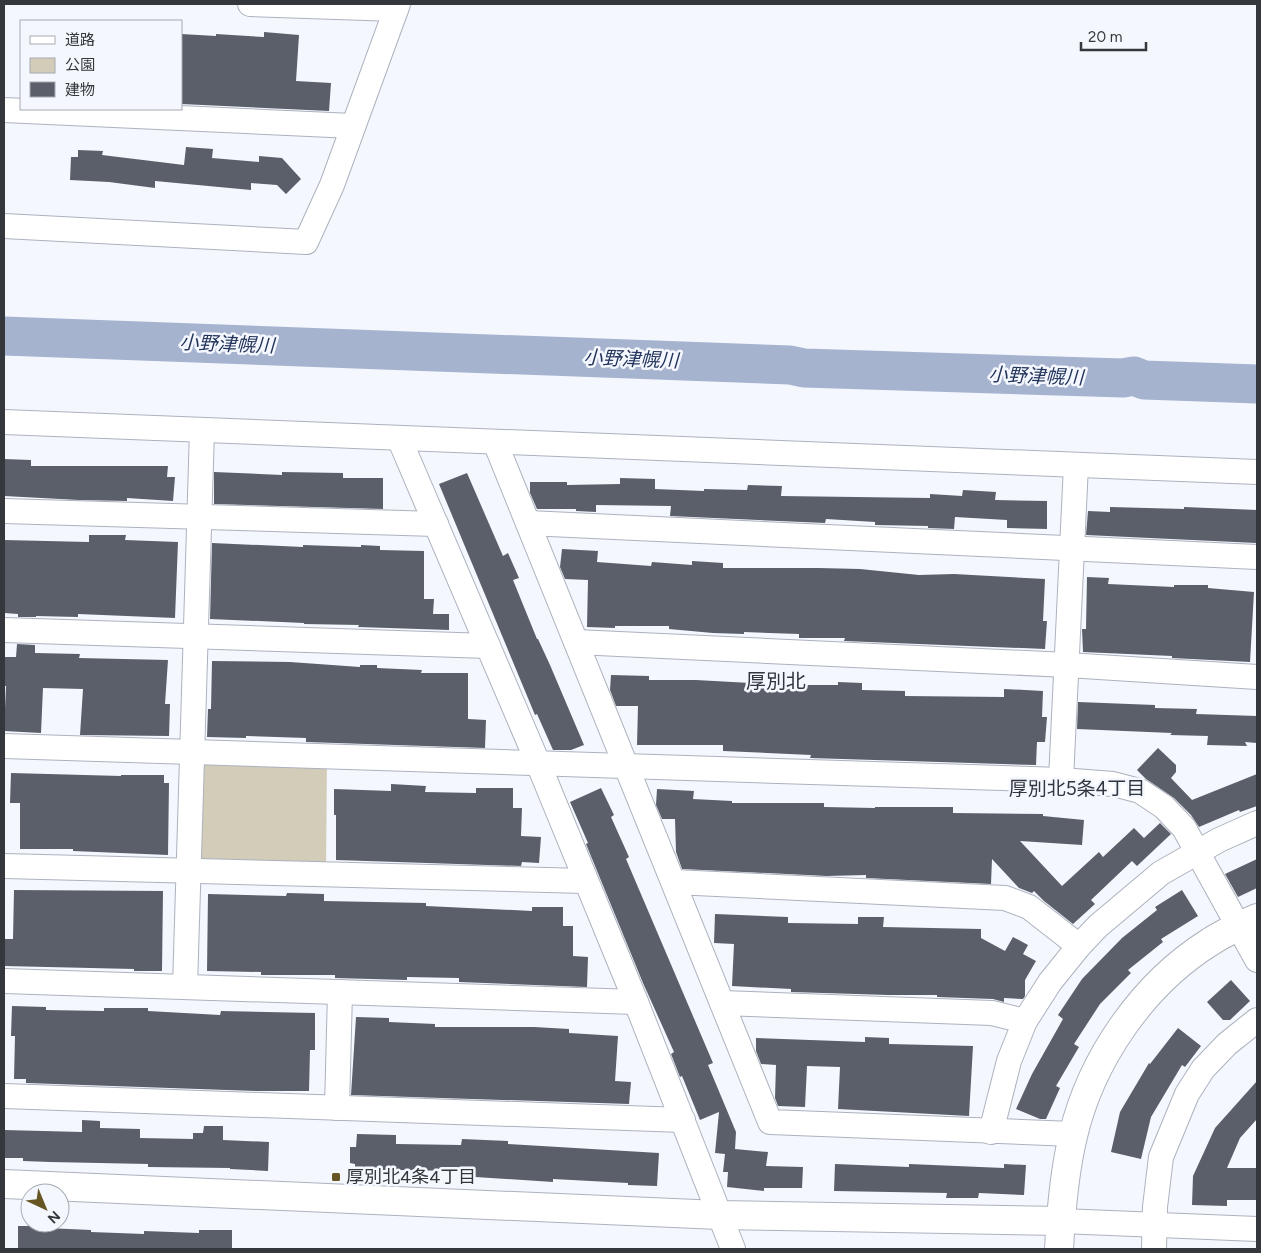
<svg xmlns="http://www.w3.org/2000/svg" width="1261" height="1253" viewBox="0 0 1261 1253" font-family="Figtree,'Noto Sans JP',sans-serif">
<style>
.green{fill:#d3ccb9}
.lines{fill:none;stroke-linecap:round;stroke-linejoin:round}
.river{stroke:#a6b3cf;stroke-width:39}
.building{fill:#5a5f69}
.street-casing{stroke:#acb2bd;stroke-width:26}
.secondary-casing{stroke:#acb2bd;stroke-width:30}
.street{stroke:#fff;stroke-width:24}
.secondary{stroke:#fff;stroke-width:28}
.poi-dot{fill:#675623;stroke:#f4f7fe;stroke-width:2}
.labels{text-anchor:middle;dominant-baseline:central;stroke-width:5;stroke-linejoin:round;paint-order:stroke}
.poi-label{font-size:18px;fill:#34373b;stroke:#f4f7fe;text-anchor:start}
.water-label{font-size:19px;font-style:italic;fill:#23345b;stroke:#f4f7fe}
.neighbourhood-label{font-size:19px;fill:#31353e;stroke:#f4f7fe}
.quarter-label{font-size:20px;fill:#31353e;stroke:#f4f7fe}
</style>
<rect width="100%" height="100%" fill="#f4f7fe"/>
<polygon class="green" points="192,752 327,756 326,874 189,871"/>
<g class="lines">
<polyline class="river" points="4,336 790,365 804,368 1123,378 1134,376 1144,380 1257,384"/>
</g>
<g class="building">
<polygon points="264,32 299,35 296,81 331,83 329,111 181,104 181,34 216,36 216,34 264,37"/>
<polygon points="186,147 213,149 212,158 259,162 259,156 282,158 301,179 286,194 277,185 251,183 251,190 155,181 155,188 109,182 70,180 71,157 78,157 78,150 103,151 102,155 184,165"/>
<polygon points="4,459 31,460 31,466 168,466 167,477 175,477 173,501 127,498 127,501 79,500 4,496"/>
<polygon points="214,472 282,475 282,472 343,473 343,478 383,478 383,509 214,504"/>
<polygon points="467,473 503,556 508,553 519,578 513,580 537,639 538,639 550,665 584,745 571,750 553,750 537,714 535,715 439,484"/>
<polygon points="620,478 655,479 655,489 704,491 704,489 747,490 748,485 782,486 781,496 930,498 930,494 962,496 963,490 996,492 995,500 1047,501 1047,529 1007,528 1007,520 955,517 954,529 928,528 928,526 875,525 875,522 826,519 825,523 670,516 671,506 596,505 596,512 576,511 576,509 537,509 530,493 530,482 567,482 567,485 620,484"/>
<polygon points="1110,507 1184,509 1184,507 1257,510 1256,543 1086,535 1088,511 1110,512"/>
<polygon points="89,535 126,535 125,540 178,542 175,618 78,614 78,617 36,616 36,617 18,617 18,614 4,613 4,540 89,542"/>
<polygon points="212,543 303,547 303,545 361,547 361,545 380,546 380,550 424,551 424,599 434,599 433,614 449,614 449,630 358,627 359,625 304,624 304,623 210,619"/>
<polygon points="562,549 598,551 597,562 651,566 652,562 692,565 692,561 723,563 723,568 819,568 860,569 919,575 954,574 1045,579 1043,621 1047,621 1045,649 844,641 845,638 799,638 799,634 744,632 744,634 713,633 669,629 669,626 615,626 615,628 587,627 588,580 565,579 560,567"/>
<polygon points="1087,577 1109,578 1108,584 1174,587 1174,585 1208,585 1208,588 1254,592 1250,662 1172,658 1172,656 1083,652 1082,629 1086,629"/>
<polygon points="17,644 35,645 35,653 80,654 79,658 168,660 165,704 170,704 169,736 80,735 83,689 43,688 41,733 4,731 6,686 4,686 4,657 16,657"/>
<polygon points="212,661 290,662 360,667 360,665 377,665 377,668 422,670 421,673 468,673 468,719 486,720 485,748 306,742 306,738 246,736 246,738 207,737 208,709 211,709"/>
<polygon points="611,675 649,676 649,680 696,680 785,685 838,685 838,682 862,683 862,690 905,691 905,696 1004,697 1004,689 1043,691 1042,717 1047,717 1045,742 1037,742 1036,765 810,758 811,755 723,751 723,745 637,745 638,706 616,706 610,690"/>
<polygon points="1078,702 1155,705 1155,708 1197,709 1196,714 1257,716 1257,743 1245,742 1247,746 1207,745 1208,736 1170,735 1172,733 1077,729"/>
<polygon points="1158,748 1176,765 1176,772 1171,778 1192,800 1257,774 1257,806 1240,812 1239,810 1199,827 1191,815 1174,798 1146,779 1137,770"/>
<polygon points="11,773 121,776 121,775 164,775 164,783 169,783 168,855 73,851 73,849 20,849 20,803 10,803"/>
<polygon points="391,784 426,786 425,792 476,793 476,788 513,788 513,808 522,808 521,836 541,837 539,863 522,862 521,866 336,860 336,815 334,815 334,789 391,791"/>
<polygon points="601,788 614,815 611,817 629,857 626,859 713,1063 708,1065 736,1132 735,1149 768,1152 766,1166 803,1167 802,1188 764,1188 764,1191 727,1187 728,1172 723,1172 725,1154 715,1153 719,1112 700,1120 682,1076 680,1077 671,1054 674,1052 643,983 586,844 588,843 570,802"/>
<polygon points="657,789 694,791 693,799 732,801 732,803 824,803 824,807 875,808 875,807 953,807 953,813 1043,814 1043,816 1084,820 1082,845 1020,841 1062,886 1099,852 1103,857 1134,828 1144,838 1160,823 1171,834 1137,866 1132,861 1091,900 1095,904 1073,924 1044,901 1034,891 1032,893 1019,888 992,859 991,884 866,878 866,875 827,876 682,869 676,852 675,819 662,819 656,805"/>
<polygon points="1257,859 1257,888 1238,897 1225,874"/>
<polygon points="14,890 163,891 162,971 134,971 134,969 4,966 4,939 13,939"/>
<polygon points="1182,890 1198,916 1161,939 1163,942 1128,970 1131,973 1100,1004 1074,1044 1079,1047 1056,1086 1060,1088 1046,1119 1040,1119 1016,1109 1032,1074 1063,1019 1058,1015 1082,979 1122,938 1157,910 1155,907"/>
<polygon points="287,893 324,894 324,901 426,903 426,906 532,911 532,907 563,907 563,926 573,926 573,956 588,957 587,987 459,982 459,978 407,977 407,980 335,978 335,975 261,975 261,972 207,971 208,894 286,896"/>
<polygon points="715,914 788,917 788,923 858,924 858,917 884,917 883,927 981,929 981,938 1005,951 1013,937 1028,945 1023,954 1036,961 1025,980 1025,996 1023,999 1004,998 1004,1002 993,999 937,997 937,995 888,995 791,992 791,989 732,986 734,944 714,943"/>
<polygon points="1231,980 1250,1001 1230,1020 1223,1020 1207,1002"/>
<polygon points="12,1006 46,1007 46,1010 104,1011 104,1008 148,1008 148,1011 220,1015 221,1011 315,1013 315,1050 310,1050 309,1091 257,1091 26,1083 26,1079 14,1079 15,1036 11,1036"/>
<polygon points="356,1017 389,1018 389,1022 435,1024 435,1027 534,1027 569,1029 569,1033 618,1036 615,1081 631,1082 629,1104 351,1095"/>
<polygon points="1178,1028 1201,1046 1185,1067 1182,1065 1151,1117 1141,1159 1111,1152 1120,1112 1149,1063 1150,1064"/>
<polygon points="865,1037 889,1038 889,1044 973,1046 969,1116 838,1109 840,1067 807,1066 805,1107 778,1106 775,1098 776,1065 761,1064 756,1051 756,1038 865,1042"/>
<polygon points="1257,1081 1257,1119 1240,1138 1227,1168 1257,1168 1257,1200 1227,1200 1227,1206 1192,1205 1193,1176 1215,1128"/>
<polygon points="82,1120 100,1121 100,1128 140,1129 140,1138 193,1139 193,1133 203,1133 204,1126 223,1126 223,1140 269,1142 268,1171 230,1169 230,1168 148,1167 148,1164 50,1162 23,1161 23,1158 4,1158 4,1130 82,1132"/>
<polygon points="357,1134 396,1135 396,1144 461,1145 462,1139 508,1141 508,1144 659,1153 657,1186 628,1185 628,1183 553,1179 553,1182 460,1176 460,1171 395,1170 395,1176 355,1175 355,1164 350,1163 350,1147 356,1147"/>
<polygon points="835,1164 909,1167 909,1164 1004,1168 1004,1164 1026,1165 1024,1195 979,1193 978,1198 946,1198 947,1193 834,1191"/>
<polygon points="18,1226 46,1226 46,1228 91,1230 91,1232 144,1234 144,1231 199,1233 199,1230 232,1230 232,1249 18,1249"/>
</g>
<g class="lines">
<g class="street-casing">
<g id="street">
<polyline points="250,4 396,9"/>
<polyline points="4,110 353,126"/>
<polyline points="4,226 306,242 332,185 398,4"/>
<polyline points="4,422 1257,472"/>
<polyline points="399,438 538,763 636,1002 733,1249"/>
<polyline points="495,442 770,1122 1073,1134"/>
<polyline points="4,511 436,524"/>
<polyline points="528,523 1257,557"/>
<polyline points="4,630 488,646"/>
<polyline points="576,642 1067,665 1257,677"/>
<polyline points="4,746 1061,780 1113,784 1140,791 1164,807 1184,828 1257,960"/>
<polyline points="1061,780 1076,465"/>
<polyline points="4,866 586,881"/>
<polyline points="674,882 1005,898 1029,907 1079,946"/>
<polyline points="4,981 636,1002"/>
<polyline points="185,987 202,430"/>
<polyline points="722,1003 992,1013 1025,1021"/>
<polyline points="4,1096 683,1120"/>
<polyline points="337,1108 340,992"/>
<polyline points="991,1132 1009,1061 1025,1021 1050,982 1079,946 1098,926 1161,873 1219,840 1257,823"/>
<polyline points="1061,1221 1257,1229"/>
<polyline points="1154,1249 1155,1207 1161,1157 1187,1094 1203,1069 1227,1044 1257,1020"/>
</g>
</g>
<g class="secondary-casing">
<g id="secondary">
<polyline points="4,1184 719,1215 1061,1221"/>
<path d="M 1059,1249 C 1061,1211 1064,1173 1073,1136 C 1091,1059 1143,984 1210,942 C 1225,932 1241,925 1257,918"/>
</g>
</g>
<use href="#street" class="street"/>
<use href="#secondary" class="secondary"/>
</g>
<rect class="poi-dot" x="331" y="1172" width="10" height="10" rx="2.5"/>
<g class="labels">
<g class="poi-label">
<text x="346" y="1177">厚別北4条4丁目</text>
</g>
<g class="water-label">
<text transform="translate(227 344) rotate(2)">小野津幌川</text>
<text transform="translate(631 359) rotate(2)">小野津幌川</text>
<text transform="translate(1036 376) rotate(2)">小野津幌川</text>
</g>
<g class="neighbourhood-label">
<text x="1077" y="788">厚別北5条4丁目</text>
</g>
<g class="quarter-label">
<text x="776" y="681">厚別北</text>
</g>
</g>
<rect width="1261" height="1253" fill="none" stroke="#34373b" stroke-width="10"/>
<rect x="20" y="20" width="162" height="90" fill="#f4f7fe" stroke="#a7aab0"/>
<rect x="30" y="36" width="25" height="8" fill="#ffffff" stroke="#a7aab0"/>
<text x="65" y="45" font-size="15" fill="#34373b">道路</text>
<rect x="30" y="58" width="25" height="15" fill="#d3ccb9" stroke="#a7aab0"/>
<text x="65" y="70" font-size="15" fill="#34373b">公園</text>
<rect x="30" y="82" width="25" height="15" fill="#5a5f69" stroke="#a7aab0"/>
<text x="65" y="95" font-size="15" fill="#34373b">建物</text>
<g transform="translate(45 1208) rotate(136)"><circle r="24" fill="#f4f7fe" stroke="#a7aab0"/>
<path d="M0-4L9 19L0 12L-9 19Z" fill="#675623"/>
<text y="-8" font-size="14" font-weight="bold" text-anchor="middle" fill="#34373b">N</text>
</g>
<path d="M1081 42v8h65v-8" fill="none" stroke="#34373b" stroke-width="2.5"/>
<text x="1088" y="42" font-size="15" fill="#34373b" stroke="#f4f7fe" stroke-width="4" paint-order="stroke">20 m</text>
</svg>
